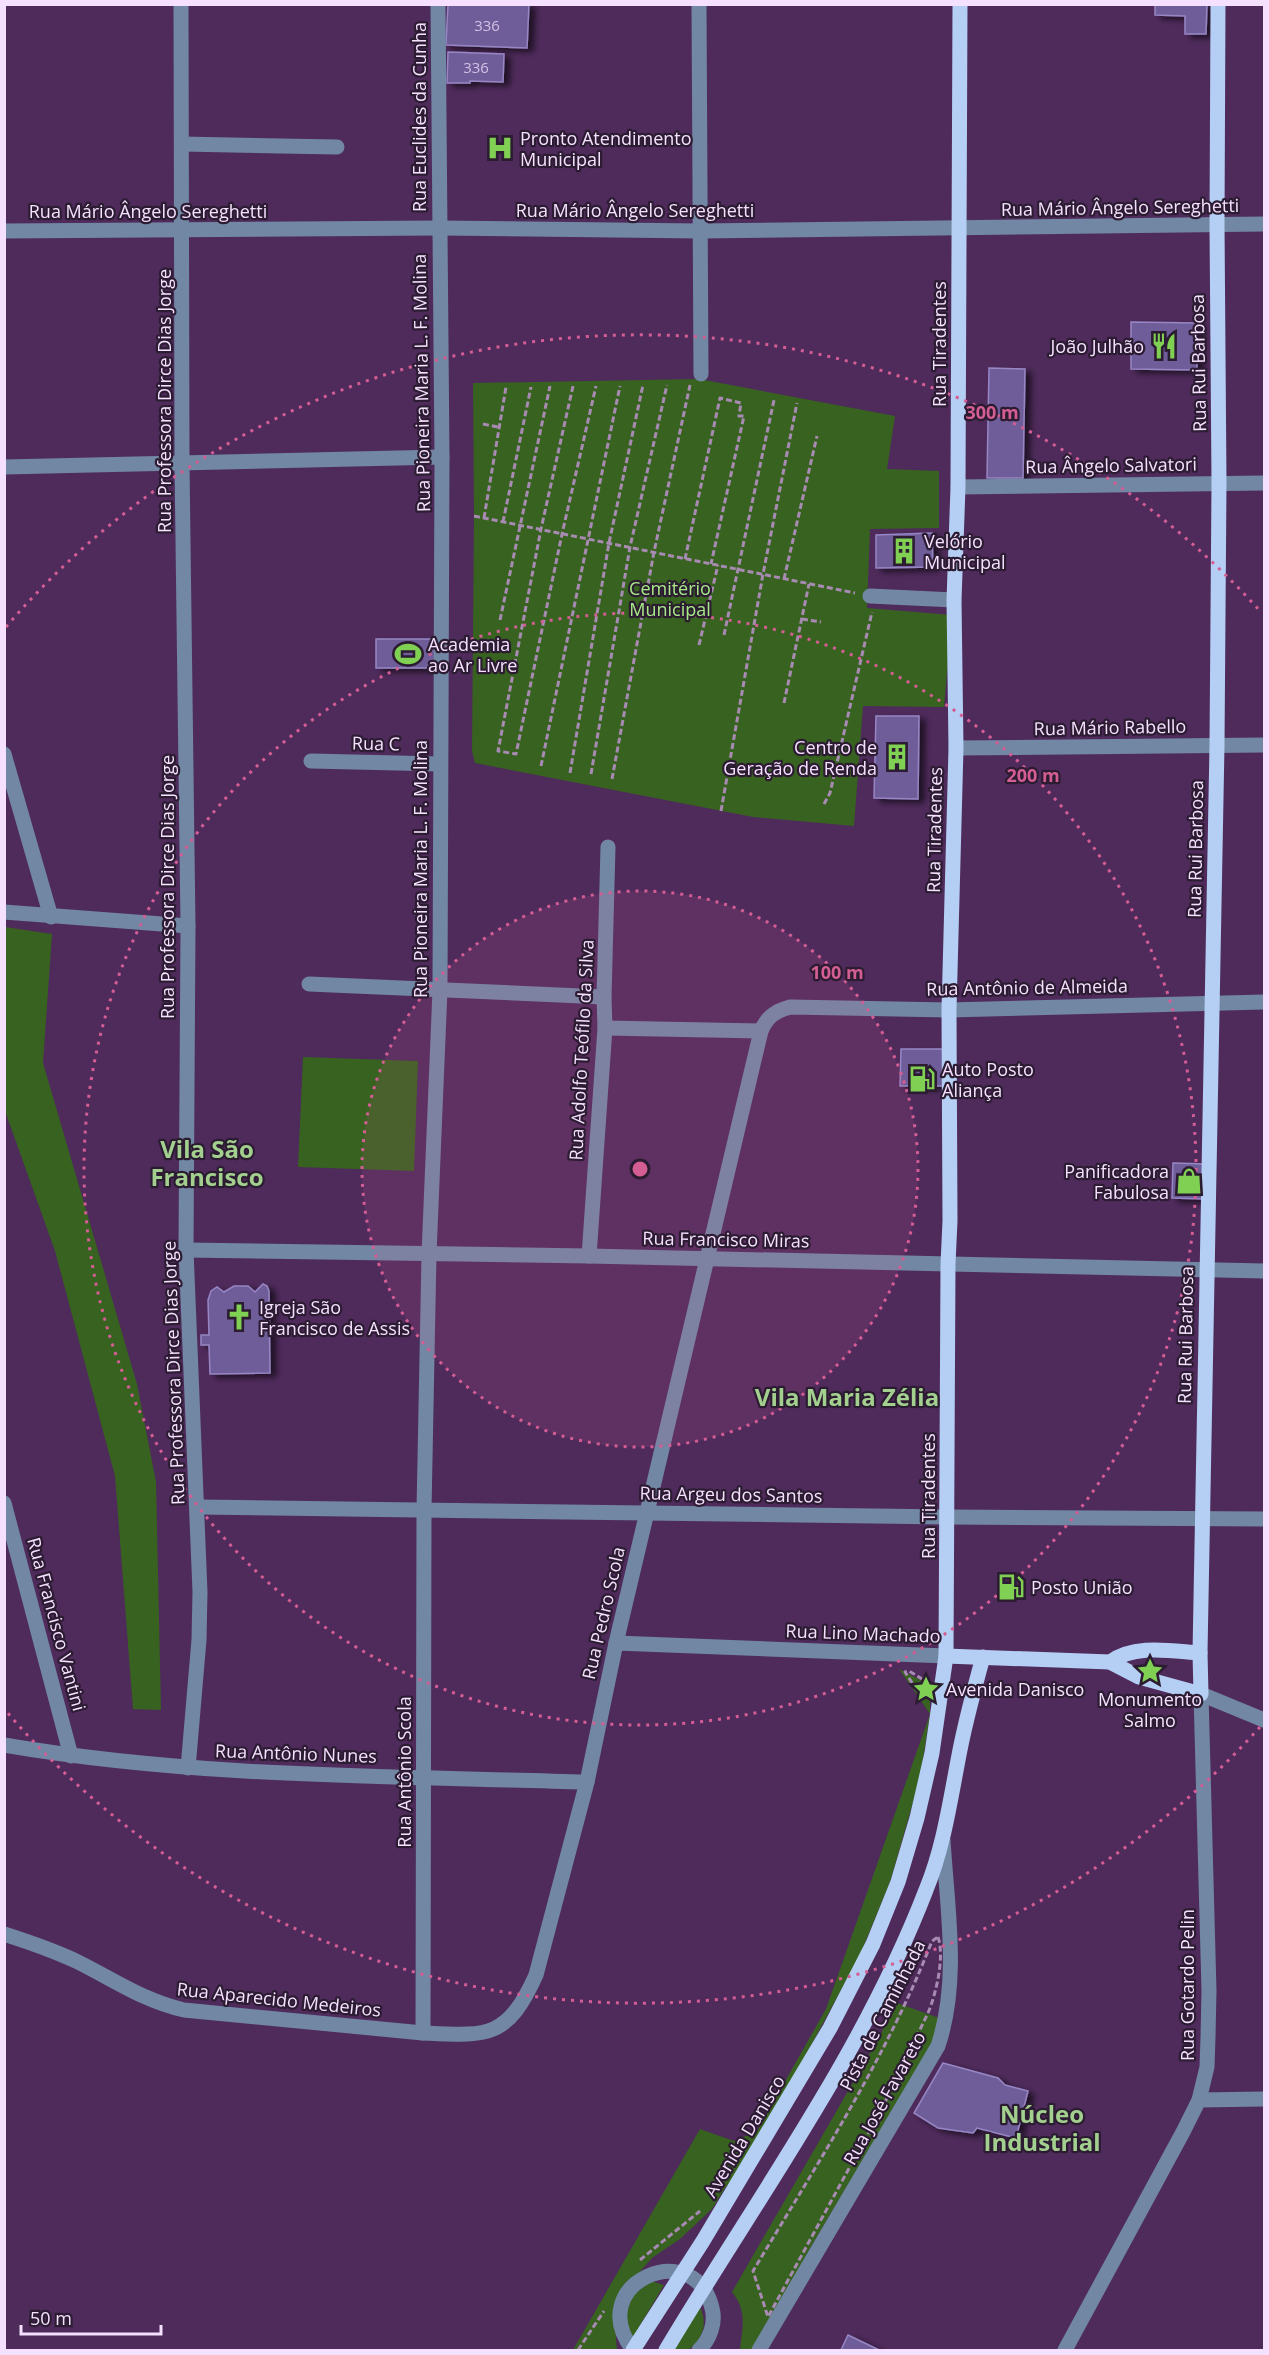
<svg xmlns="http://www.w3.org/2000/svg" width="1269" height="2355" viewBox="0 0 1269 2355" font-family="'Open Sans',sans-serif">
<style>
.green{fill:#37621f}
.building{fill:#6e5d98;stroke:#9786c4;stroke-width:1.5;filter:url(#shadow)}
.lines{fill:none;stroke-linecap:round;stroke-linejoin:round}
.path{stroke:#a88bb3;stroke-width:3;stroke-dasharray:6 3;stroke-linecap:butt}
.minor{stroke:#7187a4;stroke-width:15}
.major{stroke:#b4cff3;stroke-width:15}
.ring{fill:none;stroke:#d45e94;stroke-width:3;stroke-dasharray:3 6}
.labels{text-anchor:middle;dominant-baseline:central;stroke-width:4.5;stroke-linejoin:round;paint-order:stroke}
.number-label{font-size:15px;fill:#d4bfe5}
.street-label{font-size:18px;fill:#f6e0ff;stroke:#2c1c32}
.poi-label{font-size:18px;fill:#f6e0ff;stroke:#2c1c32;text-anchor:start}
.park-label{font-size:18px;fill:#a6e987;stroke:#2c1c32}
.district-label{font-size:24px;font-weight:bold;fill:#a3d08f;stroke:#2c1c32}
.centre{fill:#d45e94;stroke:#2c1c32;stroke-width:3}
.ring-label{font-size:18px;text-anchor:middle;font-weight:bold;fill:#d45e94;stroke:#2c1c32;stroke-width:4.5;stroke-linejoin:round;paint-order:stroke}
</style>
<defs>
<filter id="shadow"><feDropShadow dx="6" dy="3.5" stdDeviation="3" flood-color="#0009"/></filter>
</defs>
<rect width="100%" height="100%" fill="#4f2b5c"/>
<g class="green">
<polygon points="699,379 895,416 887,469 939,471 939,528 870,529 867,608 952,615 944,707 863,706 854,826 753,817 475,763 472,751 474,516 473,383"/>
<polygon points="5,927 52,934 43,1063 137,1384 156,1482 161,1710 133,1709 115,1476 55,1251 5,1111"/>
<polygon points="303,1057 418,1061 414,1171 298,1167"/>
<polygon points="899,1669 930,1685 930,1714 920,1778 890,1882 859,1957 748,2161 725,2188 712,2209 680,2239 652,2258 631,2282 614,2314 617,2350 573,2350 700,2129 734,2141 757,2131 826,2009 930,1714"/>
<path d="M 897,2003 L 942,2019 L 937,2035 L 809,2250 L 754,2350 L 740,2350 C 742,2328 748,2312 732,2292 L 877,2041 Z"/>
<polygon points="651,2281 664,2285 633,2337 624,2320 631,2297"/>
<path d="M 700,2307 C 708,2324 703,2339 688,2350 L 672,2350 Z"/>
</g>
<g class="building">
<polygon points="448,4 529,4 527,48 446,45"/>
<polygon points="1155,4 1207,4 1206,34 1185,34 1185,16 1155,15"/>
<polygon points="448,52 504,54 503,82 470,81 470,83 447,83"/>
<polygon points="1131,322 1197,323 1197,370 1131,369"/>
<polygon points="989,368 1025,369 1023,478 987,478"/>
<polygon points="932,533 933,567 876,568 876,535"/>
<polygon points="376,639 440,639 439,668 376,668"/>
<polygon points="876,716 919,716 918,799 874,798"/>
<polygon points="901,1049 947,1049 947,1086 900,1086"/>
<polygon points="1173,1163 1206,1164 1205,1199 1172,1198"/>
<polygon points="263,1284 267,1286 269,1291 270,1373 210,1374 209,1345 201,1345 201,1335 209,1335 208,1300 211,1291 217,1287 224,1292 234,1286 248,1286 255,1292"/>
<polygon points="943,2063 998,2078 1005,2085 1028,2091 1016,2138 977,2128 973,2133 938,2128 914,2113"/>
<polygon points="848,2335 879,2350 841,2350"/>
</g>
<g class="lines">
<g class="path">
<polyline points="573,386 541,529 498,751 516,754 562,534 596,386"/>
<polyline points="483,424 498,427"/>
<polyline points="474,516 855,593"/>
<polyline points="484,518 506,387"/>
<polyline points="503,522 531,387"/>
<polyline points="685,559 720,398 741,403 739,416 744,416 711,564"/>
<polyline points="784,579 817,436"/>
<polyline points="802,619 821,622"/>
<polyline points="500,620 550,386"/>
<polyline points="724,635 774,400"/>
<polyline points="699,645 718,565"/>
<polyline points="784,703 809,584"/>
<polyline points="541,766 620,386"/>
<polyline points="570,773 609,543 643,385"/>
<polyline points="591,774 630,547 667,385"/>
<polyline points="612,779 654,552 690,385"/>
<polyline points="824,804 830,793 872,612"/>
<polyline points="721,811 763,574 797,403"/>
<polyline points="922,1698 905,1672 909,1671 927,1682"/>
<path d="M 938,1937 C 945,1957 936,1994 928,2013 L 883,2106 L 768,2317 L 753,2271 C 817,2164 887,2057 932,1941 Z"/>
<polyline points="640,2260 700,2211"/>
<polyline points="578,2350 604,2311"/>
</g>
<g class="minor">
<polyline points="181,4 182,463 188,926 186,1250 200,1592 199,1640 188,1768"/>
<polyline points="699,4 701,374"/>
<polyline points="182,144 337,147"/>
<polyline points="4,231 439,228 700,231 1264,224"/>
<polyline points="4,467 442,457"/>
<polyline points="958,487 1264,483"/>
<polyline points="870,596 954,600"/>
<polyline points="956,748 1264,745"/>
<polyline points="4,754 51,917"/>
<polyline points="311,761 440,764"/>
<polyline points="4,912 188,926"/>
<polyline points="309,984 604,997"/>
<polyline points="605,1028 761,1031"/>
<polyline points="186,1250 589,1256 1264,1271"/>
<polyline points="589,1256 605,1028 604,997 608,847"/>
<polyline points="4,1503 71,1756"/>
<polyline points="198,1507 948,1517 1264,1519"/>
<polyline points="616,1643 946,1656"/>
<path d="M 4,1745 C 197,1778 393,1776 587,1782"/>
<path d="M 4,1934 C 29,1942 55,1951 78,1962 C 114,1980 144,2001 184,2010 L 423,2033 C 488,2036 507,2039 536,1975 L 587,1782 L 616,1643 L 761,1031 C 767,1017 775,1011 790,1007 L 949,1010 L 1264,1002"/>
<polyline points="423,2033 424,1510 429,1254 440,990 442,457 438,4"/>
<polyline points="1199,2100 1264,2099"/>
<path d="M 633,2350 C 582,2283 695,2235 712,2308 C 716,2323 710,2339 699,2350"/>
<path d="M 759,2350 L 938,2046 C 960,1980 947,1908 943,1840"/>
<polyline points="1065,2350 1183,2132 1199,2100 1207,2067 1208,2037 1209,1991 1201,1694 1264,1720"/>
</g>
<g class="major">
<polyline points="946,1656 1110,1662 1139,1677 1201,1694 1200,1653 1217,745 1219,483 1217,224 1218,4"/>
<path d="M 1110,1662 C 1135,1644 1170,1651 1200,1653"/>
<polyline points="633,2350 703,2241 830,2028 873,1944 898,1882 917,1818 932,1753 946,1656 948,1264 950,1221 949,1010 956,748 954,600 958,487 960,4"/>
<path d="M 666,2350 C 756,2199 862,2056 926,1890 C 945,1844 951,1794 961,1745 C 967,1716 975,1686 983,1657"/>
</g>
</g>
<circle cx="640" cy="1169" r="278" fill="#d45e94" fill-opacity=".12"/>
<g class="ring">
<circle cx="640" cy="1169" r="278"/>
<circle cx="640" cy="1169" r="556"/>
<path d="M1260 1727A834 834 0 0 1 6 1711M6 627A834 834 0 0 1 1260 611"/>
</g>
<defs>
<g id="hospital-bare" transform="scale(2.07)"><path d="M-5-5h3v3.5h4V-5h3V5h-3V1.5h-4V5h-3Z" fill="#7fd053" stroke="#2c1c32" stroke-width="2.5" paint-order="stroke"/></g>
<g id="restaurant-bare" transform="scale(2.07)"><path d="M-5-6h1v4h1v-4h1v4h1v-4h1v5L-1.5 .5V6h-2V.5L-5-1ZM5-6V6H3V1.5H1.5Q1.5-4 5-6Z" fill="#7fd053" stroke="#2c1c32" stroke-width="2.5" paint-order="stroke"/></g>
<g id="building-bare" transform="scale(2.07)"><path d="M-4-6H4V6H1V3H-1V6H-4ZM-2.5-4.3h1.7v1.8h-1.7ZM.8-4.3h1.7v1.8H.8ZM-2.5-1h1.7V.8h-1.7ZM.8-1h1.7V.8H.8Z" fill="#7fd053" stroke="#2c1c32" stroke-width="2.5" paint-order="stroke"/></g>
<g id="stadium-bare" transform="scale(2.07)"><path d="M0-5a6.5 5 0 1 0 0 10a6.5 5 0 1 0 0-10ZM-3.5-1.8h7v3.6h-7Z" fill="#7fd053" stroke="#2c1c32" stroke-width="2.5" paint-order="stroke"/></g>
<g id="fuel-bare" transform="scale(2.07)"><path d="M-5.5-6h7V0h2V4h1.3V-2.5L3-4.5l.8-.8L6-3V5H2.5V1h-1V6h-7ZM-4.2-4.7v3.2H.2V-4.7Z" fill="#7fd053" stroke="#2c1c32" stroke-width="2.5" paint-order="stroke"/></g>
<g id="shop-bare" transform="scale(2.07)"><path d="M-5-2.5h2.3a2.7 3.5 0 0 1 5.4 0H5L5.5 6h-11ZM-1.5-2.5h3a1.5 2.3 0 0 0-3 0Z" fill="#7fd053" stroke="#2c1c32" stroke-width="2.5" paint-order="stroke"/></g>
<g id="church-bare" transform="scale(2.07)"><path d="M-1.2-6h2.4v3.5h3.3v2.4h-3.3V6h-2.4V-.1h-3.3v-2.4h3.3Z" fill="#7fd053" stroke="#2c1c32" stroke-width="2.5" paint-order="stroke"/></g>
<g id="sight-bare" transform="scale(2.07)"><path d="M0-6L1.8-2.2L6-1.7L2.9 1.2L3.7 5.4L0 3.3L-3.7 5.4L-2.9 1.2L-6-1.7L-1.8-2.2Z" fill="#7fd053" stroke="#2c1c32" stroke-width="2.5" paint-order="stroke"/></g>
</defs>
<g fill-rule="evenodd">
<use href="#hospital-bare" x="500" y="148"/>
<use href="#restaurant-bare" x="1164" y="346"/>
<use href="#building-bare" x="904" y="551"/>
<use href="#stadium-bare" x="408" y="654"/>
<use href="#building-bare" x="897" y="757"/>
<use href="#fuel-bare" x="922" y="1079"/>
<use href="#shop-bare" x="1189" y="1181"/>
<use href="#church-bare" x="239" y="1317"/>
<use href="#fuel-bare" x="1011" y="1587"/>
<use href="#sight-bare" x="1150" y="1671"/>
<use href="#sight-bare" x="926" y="1689"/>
</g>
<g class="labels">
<g class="number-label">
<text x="487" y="25">336</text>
<text x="476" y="67">336</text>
</g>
<g class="street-label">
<text transform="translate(419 117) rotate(-90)">Rua Euclides da Cunha</text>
<text transform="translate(1120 207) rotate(-1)">Rua Mário Ângelo Sereghetti</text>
<text x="635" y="210">Rua Mário Ângelo Sereghetti</text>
<text x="148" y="211">Rua Mário Ângelo Sereghetti</text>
<text transform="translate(939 344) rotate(-90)">Rua Tiradentes</text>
<text transform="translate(1198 363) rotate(-91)">Rua Rui Barbosa</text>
<text transform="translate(421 383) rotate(-91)">Rua Pioneira Maria L. F. Molina</text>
<text transform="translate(164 401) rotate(-90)">Rua Professora Dirce Dias Jorge</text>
<text transform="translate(1111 465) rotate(-1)">Rua Ângelo Salvatori</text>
<text transform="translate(1110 727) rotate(-1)">Rua Mário Rabello</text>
<text transform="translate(376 743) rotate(1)">Rua C</text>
<text transform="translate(934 830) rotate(-89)">Rua Tiradentes</text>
<text transform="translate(1195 849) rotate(-89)">Rua Rui Barbosa</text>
<text transform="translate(420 869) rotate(-90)">Rua Pioneira Maria L. F. Molina</text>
<text transform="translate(167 887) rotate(-90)">Rua Professora Dirce Dias Jorge</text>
<text transform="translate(1027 987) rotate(-1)">Rua Antônio de Almeida</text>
<text transform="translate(581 1050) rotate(-87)">Rua Adolfo Teófilo da Silva</text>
<text transform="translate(726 1239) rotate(1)">Rua Francisco Miras</text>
<text transform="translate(1185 1335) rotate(-89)">Rua Rui Barbosa</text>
<text transform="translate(173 1373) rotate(-92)">Rua Professora Dirce Dias Jorge</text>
<text transform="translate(731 1494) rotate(1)">Rua Argeu dos Santos</text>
<text transform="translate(928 1496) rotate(-90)">Rua Tiradentes</text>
<text transform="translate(603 1613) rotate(-77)">Rua Pedro Scola</text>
<text transform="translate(57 1624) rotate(75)">Rua Francisco Vantini</text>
<text transform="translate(863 1633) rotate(2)">Rua Lino Machado</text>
<text transform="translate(296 1753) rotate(2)">Rua Antônio Nunes</text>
<text transform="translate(404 1772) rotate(-90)">Rua Antônio Scola</text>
<text transform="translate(1187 1985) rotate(-90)">Rua Gotardo Pelin</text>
<text transform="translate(279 1999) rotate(6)">Rua Aparecido Medeiros</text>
<text transform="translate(882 2015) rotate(-63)">Pista de Caminhada</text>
<text transform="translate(884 2098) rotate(-61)">Rua José Favareto</text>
<text transform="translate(744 2136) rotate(-59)">Avenida Danisco</text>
</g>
<g class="poi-label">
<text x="520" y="138">Pronto Atendimento<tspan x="520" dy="21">Municipal</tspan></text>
<text x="1144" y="346" text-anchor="end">João Julhão</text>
<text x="924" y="541">Velório<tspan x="924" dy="21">Municipal</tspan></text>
<text x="428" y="644">Academia<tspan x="428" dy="21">ao Ar Livre</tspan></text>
<text x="877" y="747" text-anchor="end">Centro de<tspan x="877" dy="21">Geração de Renda</tspan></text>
<text x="942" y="1069">Auto Posto<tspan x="942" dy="21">Aliança</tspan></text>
<text x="1169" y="1171" text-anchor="end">Panificadora<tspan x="1169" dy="21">Fabulosa</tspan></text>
<text x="259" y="1307">Igreja São<tspan x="259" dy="21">Francisco de Assis</tspan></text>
<text x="1031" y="1587">Posto União</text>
<text x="946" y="1689">Avenida Danisco</text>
<text x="1150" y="1699" text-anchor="middle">Monumento<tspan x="1150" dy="21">Salmo</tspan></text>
</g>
<g class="park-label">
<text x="670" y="588">Cemitério<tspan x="670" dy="21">Municipal</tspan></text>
</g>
<g class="district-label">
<text x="207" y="1148">Vila São<tspan x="207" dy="28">Francisco</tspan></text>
<text x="847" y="1396">Vila Maria Zélia</text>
<text x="1042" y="2113">Núcleo<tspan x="1042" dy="28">Industrial</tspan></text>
</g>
</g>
<circle cx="640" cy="1169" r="9" class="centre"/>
<g class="ring-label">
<text x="992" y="419">300 m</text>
<text x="1033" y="782">200 m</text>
<text x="837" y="979">100 m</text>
</g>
<rect width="1269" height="2355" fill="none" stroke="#f6e0ff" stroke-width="12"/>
<path d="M21 2325v9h140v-9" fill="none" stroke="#f6e0ff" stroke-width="3"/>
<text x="30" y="2325" font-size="18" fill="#f6e0ff" stroke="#2c1c32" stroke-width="4.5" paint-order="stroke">50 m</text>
</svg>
